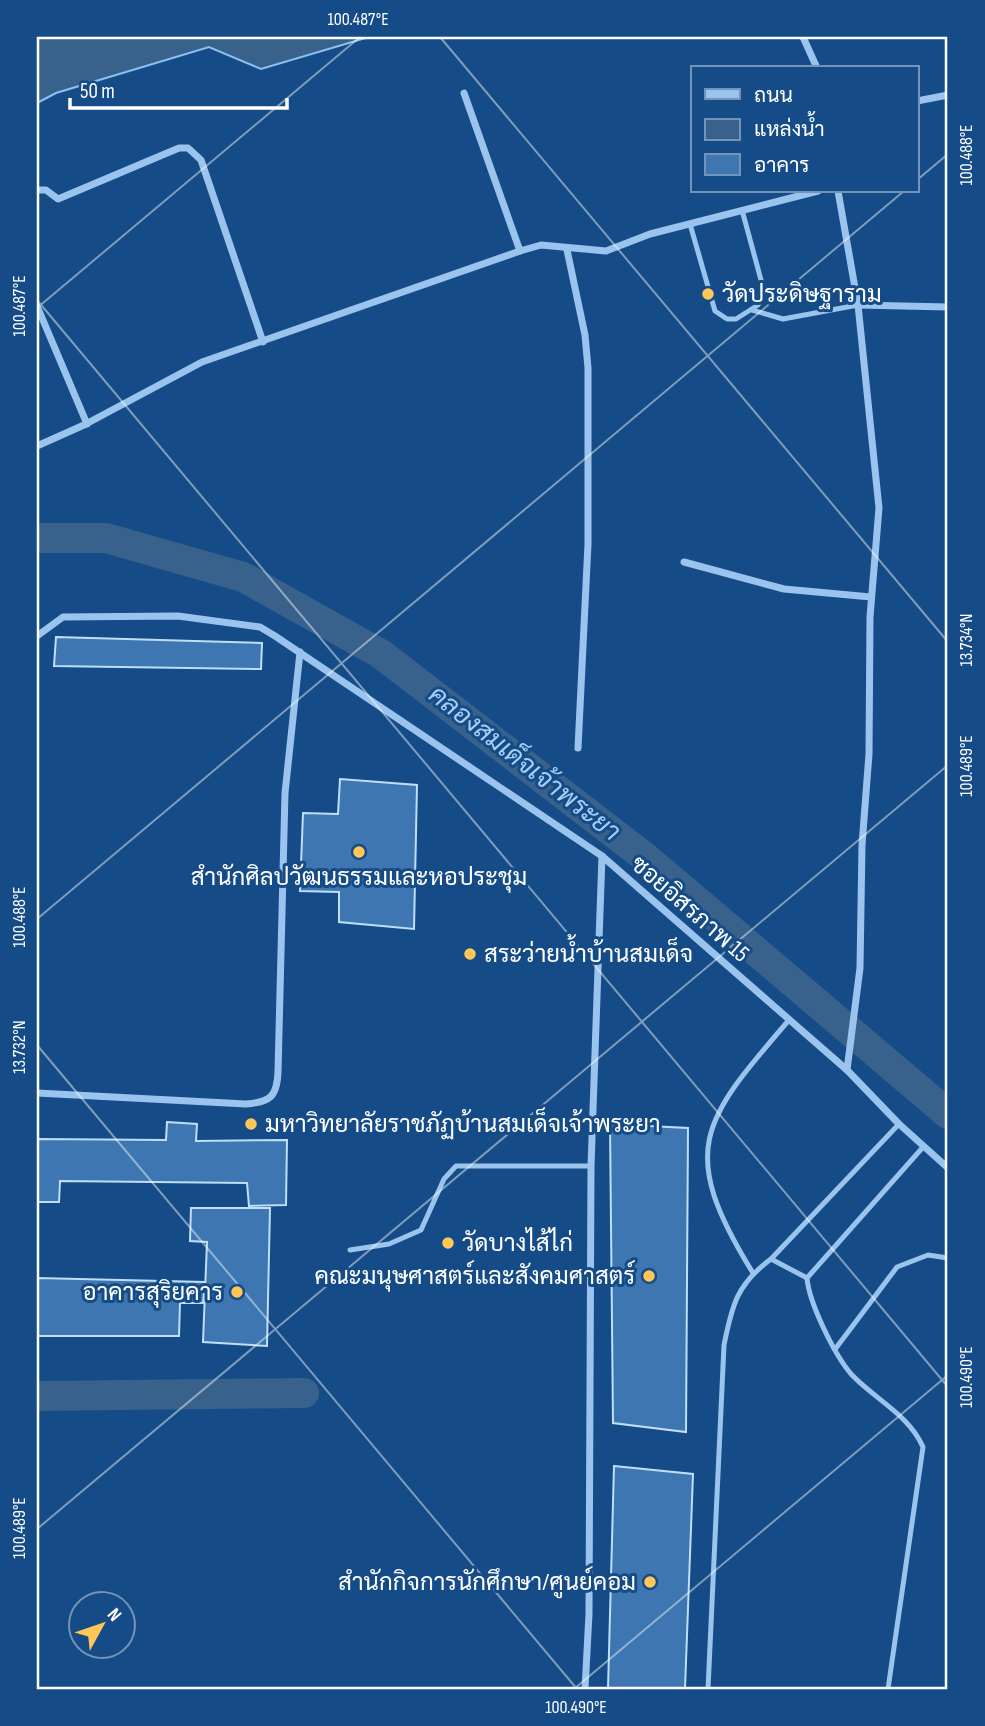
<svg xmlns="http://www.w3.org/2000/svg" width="985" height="1726" viewBox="0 0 985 1726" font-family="'Sofia Sans Condensed',Sarabun,sans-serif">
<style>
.water{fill:#38618c;stroke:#8cc0f1;stroke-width:2}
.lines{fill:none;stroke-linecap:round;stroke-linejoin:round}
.canal{stroke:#38618c;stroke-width:30}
.building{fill:#3d76b1;stroke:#c0ddfa;stroke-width:2}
.service{stroke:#9ac4ee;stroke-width:5}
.minor{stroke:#9ac4ee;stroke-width:7}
.ticks{fill:none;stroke:#fff;stroke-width:2;stroke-opacity:0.45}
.poi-dot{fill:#ffc758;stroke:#154c87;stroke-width:2.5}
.labels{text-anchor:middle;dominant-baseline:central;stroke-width:6;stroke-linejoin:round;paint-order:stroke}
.poi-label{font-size:24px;fill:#fff;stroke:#154c87;text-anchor:start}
.street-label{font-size:24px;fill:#fff;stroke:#154c87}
.water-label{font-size:26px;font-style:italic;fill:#a6cef6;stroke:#154c87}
.neatline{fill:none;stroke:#fff;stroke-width:2.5}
.ticks-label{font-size:18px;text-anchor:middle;fill:#fff}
</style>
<rect width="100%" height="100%" fill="#154c87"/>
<polygon class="water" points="37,37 369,37 261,69 209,47 56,93 37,103"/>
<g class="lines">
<g class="canal">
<polyline points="37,538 106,538 243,577 381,654 646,858 948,1114"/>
<polyline points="37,1396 304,1393"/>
</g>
</g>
<g class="building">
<polygon points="56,637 262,643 261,669 54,666"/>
<polygon points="340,779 417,785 414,929 339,922 339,892 300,891 303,813 338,814"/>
<polygon points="167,1122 197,1124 196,1141 287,1140 286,1205 249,1206 247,1183 60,1181 59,1202 37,1202 37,1139 166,1140"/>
<polygon points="610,1124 688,1128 686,1432 613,1423"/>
<polygon points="191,1208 270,1208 267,1346 203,1342 207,1242 190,1241"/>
<polygon points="37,1278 205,1282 203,1303 180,1303 179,1336 37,1336"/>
<polygon points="614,1466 693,1474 685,1689 608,1689"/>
</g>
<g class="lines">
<g class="service">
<polyline points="690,224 715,311 727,319 736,319 758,305 764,291 742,210"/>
<polyline points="752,310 783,319 858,305"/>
<polyline points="350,1250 389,1244 421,1230 444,1179 456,1166 591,1166"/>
<polyline points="771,1259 807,1278"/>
<path d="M 753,1273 C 677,1150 701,1122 789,1020"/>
<polyline points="836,1348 897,1267 928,1255 948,1258"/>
<path d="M 708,1689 L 724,1345 C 732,1305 737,1284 771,1259 L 899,1124"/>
<path d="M 888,1689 L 923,1447 C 909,1415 876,1400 852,1375 C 835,1356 809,1303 807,1278 L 924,1146"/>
</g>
<g class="minor">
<polyline points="803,37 817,68"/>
<polyline points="464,93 520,251"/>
<polyline points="917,101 948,95"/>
<polyline points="37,190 46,190 58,199 179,148 188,148 201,160 263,342"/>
<polyline points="838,191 858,305 879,508 870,617 869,754 862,845 860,968 847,1070"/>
<polyline points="567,250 585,335 588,368 588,544 578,748"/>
<polyline points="858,305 948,307"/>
<polyline points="37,306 87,424"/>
<polyline points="37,446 84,425 202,362 520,251 541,245 606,251 650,234 818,191"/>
<polyline points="684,562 784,589 871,597"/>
<polyline points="37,636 63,617 178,616 260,627 275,636 602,856 847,1070 899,1124 948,1168"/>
<path d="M 37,1093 L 246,1104 C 270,1102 277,1097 278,1072 L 285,793 L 300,652"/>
<polyline points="585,1689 589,1614 591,1166 602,856"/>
</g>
</g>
<path class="ticks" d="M 440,37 L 948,642M 917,180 L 948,154M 37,300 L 948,1387M 37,308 L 360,37M 37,919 L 904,191M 37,1045 L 577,1689M 37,1529 L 948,765M 574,1689 L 948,1375"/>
<g class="poi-dot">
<circle cx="708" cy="294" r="7"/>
<circle cx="359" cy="852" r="7"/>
<circle cx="470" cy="954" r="7"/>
<circle cx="251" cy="1124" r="7"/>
<circle cx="448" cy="1243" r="7"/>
<circle cx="649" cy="1276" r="7"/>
<circle cx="237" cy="1292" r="7"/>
<circle cx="650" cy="1582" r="7"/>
</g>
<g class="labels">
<g class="poi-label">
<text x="722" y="294">วัดประดิษฐาราม</text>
<text x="359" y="877" text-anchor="middle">สำนักศิลปวัฒนธรรมและหอประชุม</text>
<text x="484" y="954">สระว่ายน้ำบ้านสมเด็จ</text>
<text x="265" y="1124">มหาวิทยาลัยราชภัฏบ้านสมเด็จเจ้าพระยา</text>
<text x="462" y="1243">วัดบางไส้ไก่</text>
<text x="635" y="1276" text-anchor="end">คณะมนุษศาสตร์และสังคมศาสตร์</text>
<text x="223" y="1292" text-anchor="end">อาคารสุริยคาร</text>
<text x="636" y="1582" text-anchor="end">สำนักกิจการนักศึกษา/ศูนย์คอม</text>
</g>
<g class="street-label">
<text transform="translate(690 909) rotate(41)">ซอยอิสรภาพ 15</text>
</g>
<g class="water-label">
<text transform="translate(524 764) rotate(38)">คลองสมเด็จเจ้าพระยา</text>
</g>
</g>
<rect width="985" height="1726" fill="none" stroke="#154c87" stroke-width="77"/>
<rect x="691" y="66" width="228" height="126" fill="#154c87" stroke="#7394b7" stroke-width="2"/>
<rect x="705" y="89" width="35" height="10" fill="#9ac4ee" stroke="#7394b7" stroke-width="2"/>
<text x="754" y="102" font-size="21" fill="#ffffff">ถนน</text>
<rect x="705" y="119" width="35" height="21" fill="#38618c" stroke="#7394b7" stroke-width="2"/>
<text x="754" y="136" font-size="21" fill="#ffffff">แหล่งน้ำ</text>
<rect x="705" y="154" width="35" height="21" fill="#3d76b1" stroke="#7394b7" stroke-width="2"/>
<text x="754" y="172" font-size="21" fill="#ffffff">อาคาร</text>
<g transform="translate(102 1625) rotate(50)"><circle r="33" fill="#154c87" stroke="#7394b7" stroke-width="2"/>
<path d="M0-5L12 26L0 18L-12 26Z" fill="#ffc758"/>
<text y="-10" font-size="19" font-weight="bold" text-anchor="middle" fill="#ffffff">N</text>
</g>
<path d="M70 98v10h217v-10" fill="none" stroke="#ffffff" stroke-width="3.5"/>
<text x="80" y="98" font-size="21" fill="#ffffff" stroke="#154c87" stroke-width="5" paint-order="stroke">50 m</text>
<rect x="38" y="38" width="908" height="1650" class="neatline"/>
<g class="ticks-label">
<text x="358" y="25">100.487°E</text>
<text transform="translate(966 155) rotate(-90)" y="6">100.488°E</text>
<text transform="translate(19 306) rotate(-90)" y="6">100.487°E</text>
<text transform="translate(966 640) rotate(-90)" y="6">13.734°N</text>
<text transform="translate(966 766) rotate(-90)" y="6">100.489°E</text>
<text transform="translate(19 917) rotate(-90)" y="6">100.488°E</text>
<text transform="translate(19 1047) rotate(-90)" y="6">13.732°N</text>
<text transform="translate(966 1377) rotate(-90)" y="6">100.490°E</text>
<text transform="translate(19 1528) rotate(-90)" y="6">100.489°E</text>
<text x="576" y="1713">100.490°E</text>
</g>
</svg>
